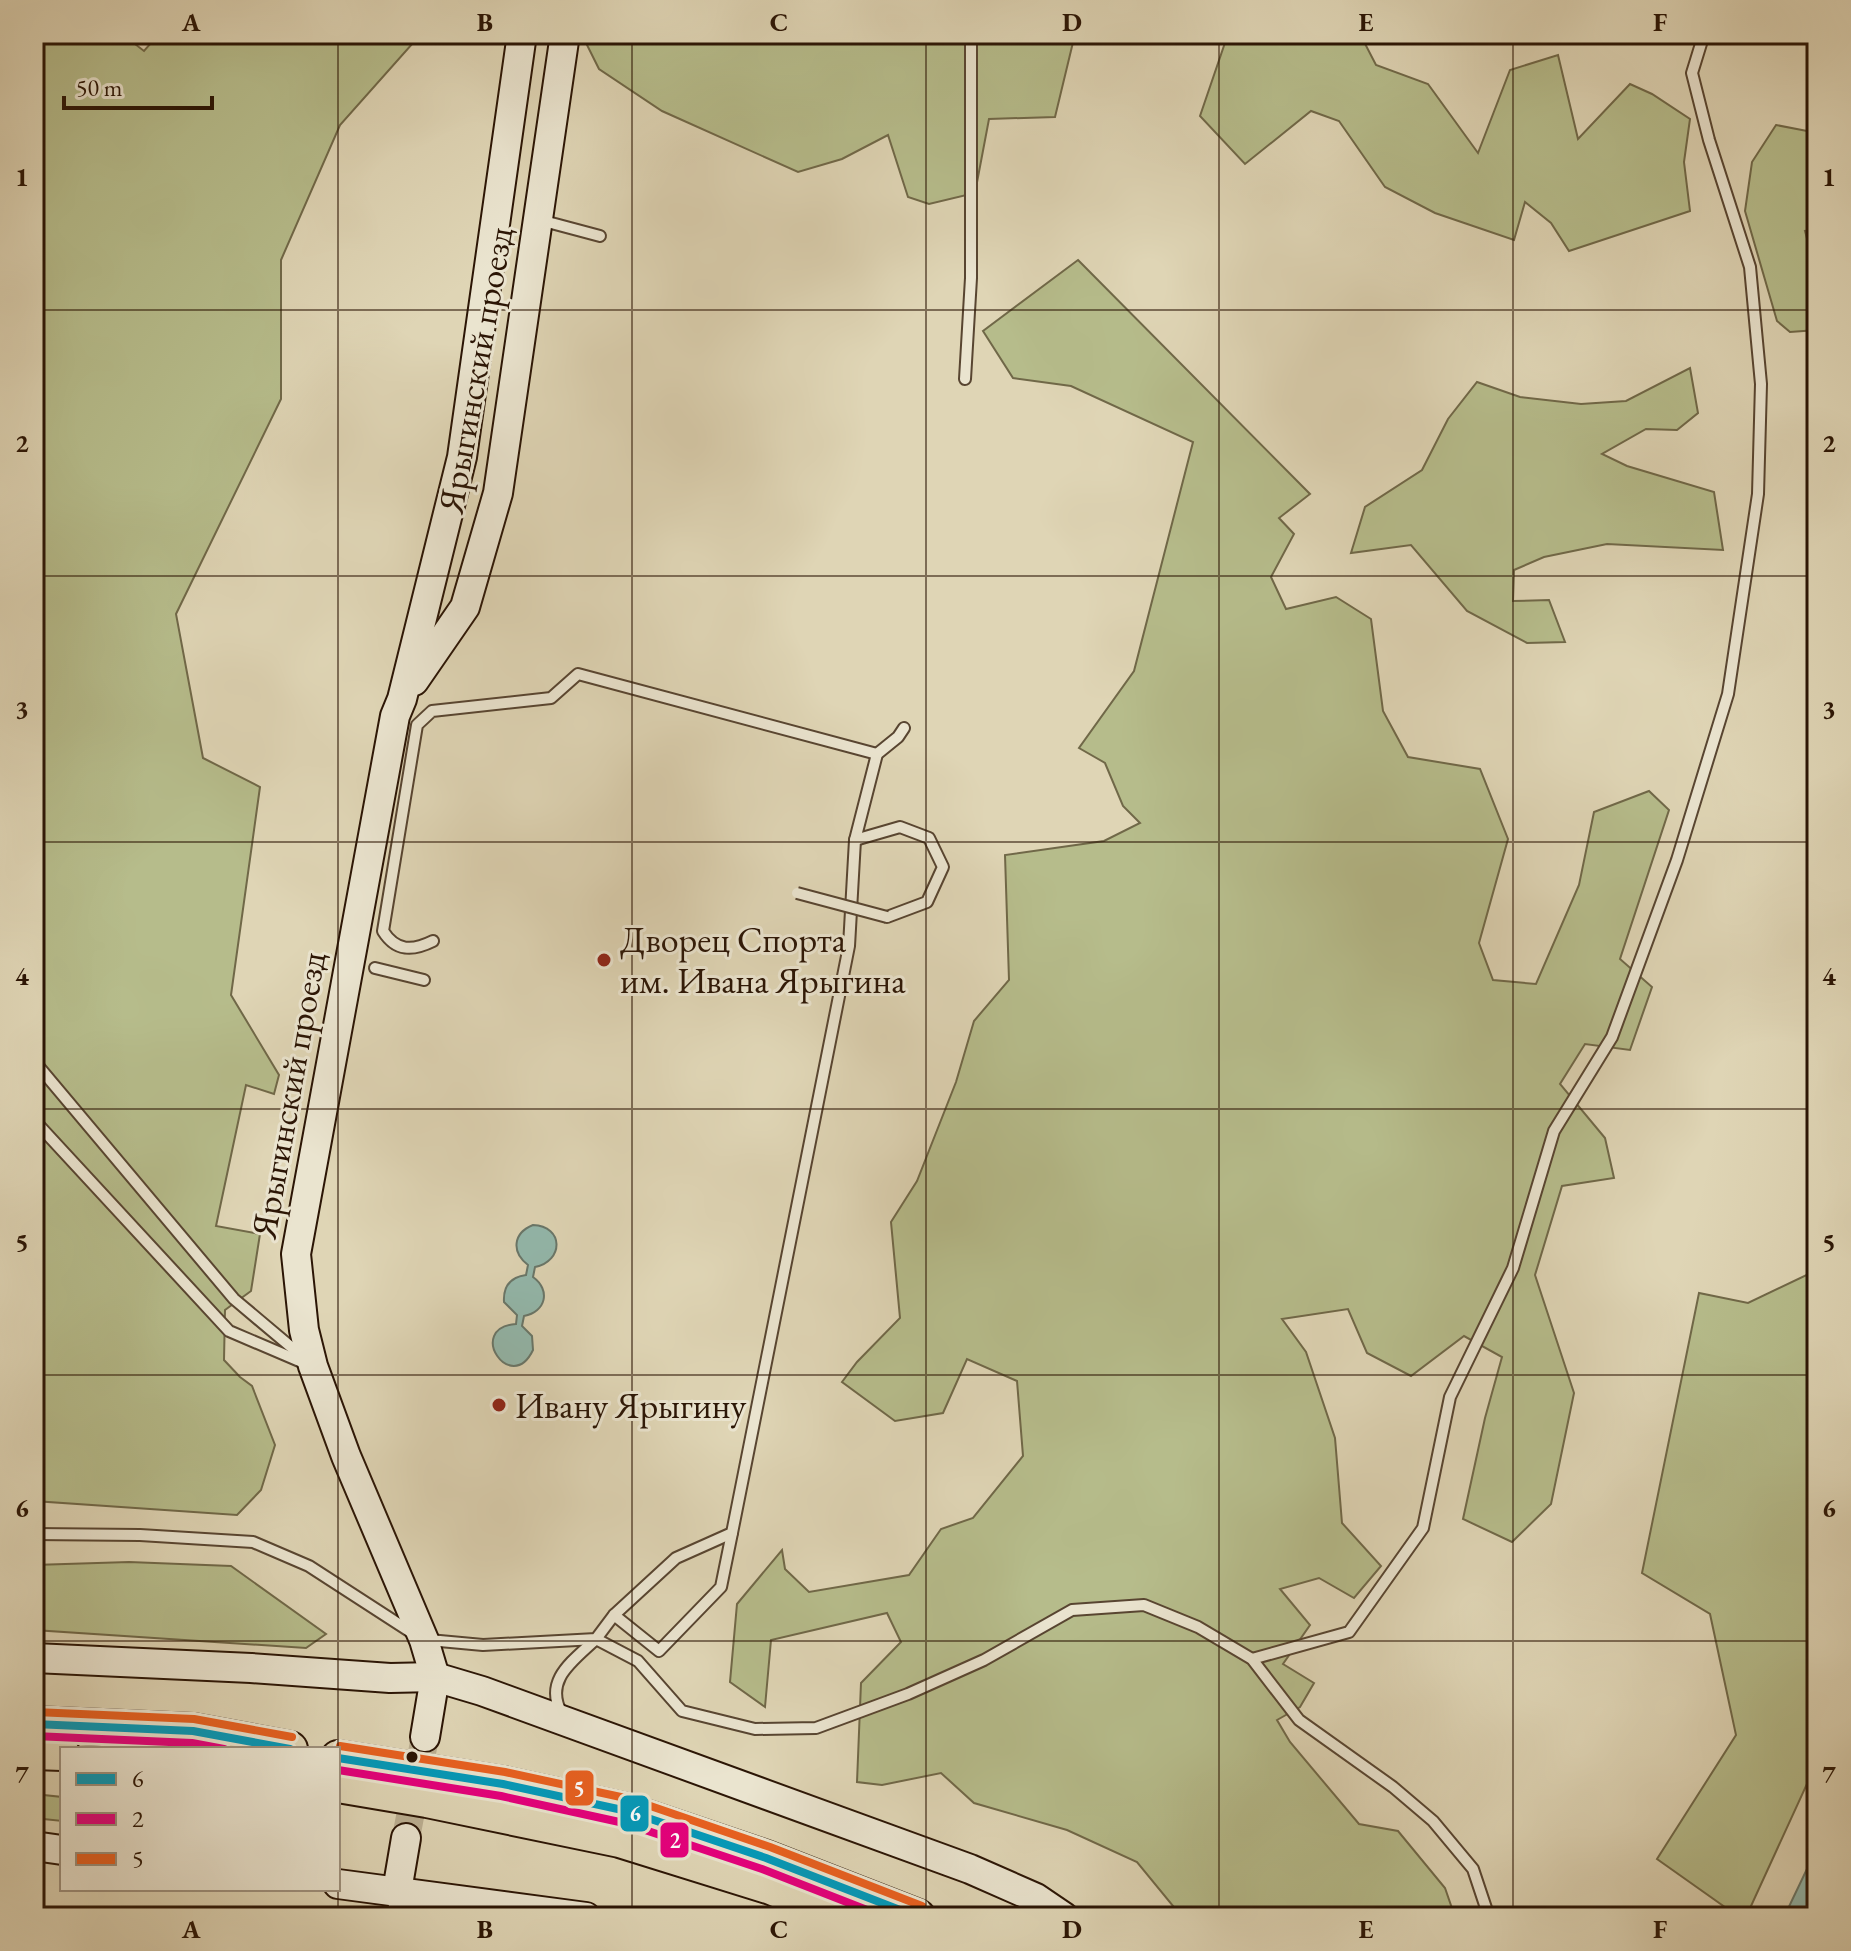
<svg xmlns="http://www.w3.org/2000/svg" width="1851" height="1951" viewBox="0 0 1851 1951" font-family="'EB Garamond',serif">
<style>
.green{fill:#b6bc8b;stroke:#706848;stroke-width:2}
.water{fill:#93b9ad;stroke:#69776a;stroke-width:2}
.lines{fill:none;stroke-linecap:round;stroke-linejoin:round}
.secondary-tunnel{stroke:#bbaf92;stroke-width:28;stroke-dasharray:28 14;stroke-linecap:butt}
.service-casing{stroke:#584531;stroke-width:14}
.secondary-casing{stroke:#2b1505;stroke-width:32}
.trunk-casing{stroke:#2b1505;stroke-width:38}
.service{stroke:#eae4cf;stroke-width:10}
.secondary{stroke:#eae4cf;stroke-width:28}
.trunk{stroke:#dfd5b5;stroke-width:34}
.service-bridge-casing{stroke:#584531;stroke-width:14;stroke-linecap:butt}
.service-bridge{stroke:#eae4cf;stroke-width:10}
.bus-1-casing{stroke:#eae4cf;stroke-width:14}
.bus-2-casing{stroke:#eae4cf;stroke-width:14}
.bus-3-casing{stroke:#eae4cf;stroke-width:14}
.bus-1{stroke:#049aba;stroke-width:8}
.bus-2{stroke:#e5007d;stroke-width:8}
.bus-3{stroke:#e86121;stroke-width:8}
.grid{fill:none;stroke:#2b1505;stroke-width:2;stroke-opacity:0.55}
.poi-dot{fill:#8f2418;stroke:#eae4cf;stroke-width:3}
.bus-dot{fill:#2b1505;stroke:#eae4cf;stroke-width:3}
.labels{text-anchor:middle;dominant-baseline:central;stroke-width:6;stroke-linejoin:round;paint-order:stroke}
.street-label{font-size:36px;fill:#2b1505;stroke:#eae4cf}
.poi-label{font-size:36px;fill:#2b1505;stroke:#eae4cf;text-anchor:start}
.line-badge{stroke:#eae4cf;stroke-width:3}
.badge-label{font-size:22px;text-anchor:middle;font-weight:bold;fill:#fff}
.neatline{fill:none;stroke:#2b1505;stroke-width:3}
.grid-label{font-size:26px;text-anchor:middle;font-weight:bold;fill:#2b1505}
</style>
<rect width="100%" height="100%" fill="#dfd5b5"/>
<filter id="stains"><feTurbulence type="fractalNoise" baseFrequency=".0025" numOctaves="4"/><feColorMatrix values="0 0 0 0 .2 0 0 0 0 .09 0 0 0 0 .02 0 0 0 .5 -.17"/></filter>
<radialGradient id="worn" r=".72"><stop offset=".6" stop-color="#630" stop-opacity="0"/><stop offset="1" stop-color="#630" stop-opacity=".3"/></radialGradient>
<g class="green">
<polygon points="34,34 122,34 144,51 159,34 421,34 340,125 281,260 281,399 176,614 203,758 260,787 231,995 279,1075 274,1094 246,1085 216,1226 260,1234 251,1291 225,1310 224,1360 240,1377 252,1386 275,1445 261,1490 237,1515 34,1501"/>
<polygon points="591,34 1075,34 1055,117 989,119 975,193 929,204 908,197 888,135 842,159 798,172 662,111 599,69 587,45"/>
<polygon points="1228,34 1360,34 1376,65 1428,84 1478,153 1510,70 1558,55 1578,139 1630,84 1652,94 1690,119 1684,162 1690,211 1569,251 1551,223 1525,202 1514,240 1435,213 1385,187 1339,121 1311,111 1245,164 1200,116"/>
<polygon points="1776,125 1807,131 1817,130 1817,230 1805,231 1817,278 1817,330 1790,332 1777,321 1745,211 1752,162"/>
<polygon points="1078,260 1310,494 1279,518 1294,534 1271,577 1286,609 1336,597 1371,619 1383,711 1408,757 1480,769 1508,839 1479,943 1493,980 1536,984 1579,885 1594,812 1649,791 1669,810 1620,959 1652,987 1630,1050 1585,1044 1560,1084 1605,1138 1614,1178 1562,1186 1535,1275 1574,1393 1551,1504 1512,1542 1463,1519 1485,1418 1502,1357 1464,1336 1411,1376 1367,1353 1348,1309 1282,1319 1306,1352 1335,1438 1342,1523 1381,1566 1354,1598 1319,1578 1280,1589 1310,1625 1283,1664 1314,1683 1300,1707 1277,1720 1290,1742 1359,1824 1398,1831 1445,1888 1455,1917 1182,1917 1137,1862 1067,1830 974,1803 941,1773 882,1785 857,1782 861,1683 901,1642 887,1613 771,1640 765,1707 730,1682 737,1604 782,1550 785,1569 809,1592 909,1575 941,1529 973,1518 1023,1456 1017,1381 967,1359 943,1413 895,1421 842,1382 857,1362 900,1318 891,1222 917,1181 956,1082 974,1021 1009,980 1005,855 1104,841 1140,823 1123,806 1105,763 1079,748 1134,671 1193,442 1071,386 1013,378 983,331"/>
<polygon points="1690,368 1698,413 1677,430 1646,429 1602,454 1627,466 1714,492 1723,550 1607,544 1544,557 1514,570 1513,601 1549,600 1565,642 1527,643 1467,611 1411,545 1351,553 1365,507 1422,470 1448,419 1477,382 1520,397 1581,404 1626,401"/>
<polygon points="1817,1270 1817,1762 1746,1917 1739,1917 1657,1859 1736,1735 1710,1614 1642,1573 1699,1293 1748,1303"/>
<polygon points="129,1562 231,1566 326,1634 306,1648 34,1630 34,1565"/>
<polygon points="34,1794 62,1797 62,1821 34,1818"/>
</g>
<g class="water">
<path d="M 533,1225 C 564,1226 564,1261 535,1267 L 533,1277 C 551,1290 546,1312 524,1316 L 522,1326 L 532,1336 L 533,1350 C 511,1396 465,1328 516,1324 L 517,1315 L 504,1302 C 503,1286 511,1277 526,1275 L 528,1265 C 511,1252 513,1233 533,1225 Z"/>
<polygon points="1817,1848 1817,1917 1784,1917"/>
</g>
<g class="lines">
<polyline class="secondary-tunnel" points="406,1838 425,1737"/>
<g class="service-casing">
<g id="service">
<polyline points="540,220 600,236"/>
<polyline points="965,379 971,278 971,34"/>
<polyline points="855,840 900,827 929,838 943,867 927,902 887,917"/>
<path d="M 433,941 C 413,951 396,952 383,931 L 417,725 L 432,711 L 551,698 L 578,674 L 877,754"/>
<polyline points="375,968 424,980"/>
<polyline points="34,1061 234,1299 303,1357"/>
<polyline points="34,1120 229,1331 304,1363"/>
<polyline points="34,1534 140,1535 253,1542 309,1566 414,1634"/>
<polyline points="614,1615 659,1651 721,1587 732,1533"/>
<polyline points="429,1640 483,1645 596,1639 614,1615 676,1558 732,1533 849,946 855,840 877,754 898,737 904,728"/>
<polyline points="1252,1659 1349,1632 1423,1528 1450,1397 1513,1268 1554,1131 1612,1037 1677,860 1728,694 1758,494 1761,384 1750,267 1709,140 1692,73 1704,34"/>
<path d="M 562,1714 C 543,1680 573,1661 596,1639 L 638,1661 L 682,1711 L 755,1729 L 816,1728 L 908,1694 L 984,1660 L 1072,1610 L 1144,1605 L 1198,1627 L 1252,1659 L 1299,1720 L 1393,1787 L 1433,1821 L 1473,1869 L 1489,1917"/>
<polyline points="392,1917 396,1893"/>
</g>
</g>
<g class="secondary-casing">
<g id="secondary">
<polyline points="414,681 465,607 498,493 565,34"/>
<polyline points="34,1658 251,1668 390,1678 435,1677 482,1691 970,1869 1036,1898 1064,1917"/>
<polyline points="425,1737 435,1677 424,1640 346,1456 313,1366 304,1330 296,1254 395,716 402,699 462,457 522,34"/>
<polyline points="34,1846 62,1850"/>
<polyline points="338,1884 586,1917"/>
<polyline points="397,1891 406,1838"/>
</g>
</g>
<g class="trunk-casing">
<g id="trunk">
<polyline points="34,1724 193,1731 290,1749"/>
<polyline points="34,1752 62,1753"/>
<polyline points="338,1758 503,1784 627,1811 766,1858 918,1917"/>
<polyline points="338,1785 427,1800 620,1840 771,1887 843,1917"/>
</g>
</g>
<use href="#service" class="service"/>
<use href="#secondary" class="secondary"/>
<use href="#trunk" class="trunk"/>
<g class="service-bridge-casing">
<polyline id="service-bridge" points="797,893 887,917"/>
</g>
<use href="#service-bridge" class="service-bridge"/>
<g class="bus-1-casing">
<g id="bus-1">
<polyline points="34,1724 193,1731 290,1749"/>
<polyline points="338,1758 503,1784 627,1811 766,1858 918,1917"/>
</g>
</g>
<g class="bus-2-casing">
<g id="bus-2">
<polyline points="34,1736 192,1743 224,1749"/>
<polyline points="338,1770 501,1796 624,1823 762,1869 885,1917"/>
</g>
</g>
<g class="bus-3-casing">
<g id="bus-3">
<polyline points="35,1712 194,1719 292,1737"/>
<polyline points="340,1746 505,1772 630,1799 770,1847 922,1906"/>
</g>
</g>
<use href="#bus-1" class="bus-1"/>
<use href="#bus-2" class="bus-2"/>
<use href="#bus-3" class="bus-3"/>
</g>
<path class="grid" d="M 338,34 L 338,1749M 632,34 L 632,1917M 926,34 L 926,1917M 1219,34 L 1219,1917M 1513,34 L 1513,1917M 34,310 L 1817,310M 34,576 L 1817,576M 34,842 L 1817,842M 34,1109 L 1817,1109M 34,1375 L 1817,1375M 34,1641 L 1817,1641M 338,1889 L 338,1917"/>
<g class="poi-dot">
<circle cx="604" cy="960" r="8"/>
<circle cx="499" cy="1405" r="8"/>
</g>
<circle class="bus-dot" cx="412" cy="1757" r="7"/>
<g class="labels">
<g class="street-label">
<text transform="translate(475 370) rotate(-80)">Ярыгинский проезд</text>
<text transform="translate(288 1095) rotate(-80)">Ярыгинский проезд</text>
</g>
<g class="poi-label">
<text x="620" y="939">Дворец Спорта<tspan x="620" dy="41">им. Ивана Ярыгина</tspan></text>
<text x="515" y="1405">Ивану Ярыгину</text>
</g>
</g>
<g class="line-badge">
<rect x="564" y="1769" width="31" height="38" rx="8" fill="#e86121"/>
<rect x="619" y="1794" width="31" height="39" rx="8" fill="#049aba"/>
<rect x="659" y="1821" width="31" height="38" rx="8" fill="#e5007d"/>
</g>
<g class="badge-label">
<text x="579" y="1796">5</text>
<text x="635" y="1821">6</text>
<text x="675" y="1848">2</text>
</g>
<rect width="1851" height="1951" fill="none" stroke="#dfd5b5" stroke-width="88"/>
<rect x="60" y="1747" width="280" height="144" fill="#eae4cf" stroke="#9e917e" stroke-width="2"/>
<rect x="76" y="1773" width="40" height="12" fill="#049aba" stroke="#9e917e" stroke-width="2"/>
<text x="132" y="1787" font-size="24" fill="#2b1505">6</text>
<rect x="76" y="1813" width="40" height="12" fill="#e5007d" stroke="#9e917e" stroke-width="2"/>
<text x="132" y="1827" font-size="24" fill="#2b1505">2</text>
<rect x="76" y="1853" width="40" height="12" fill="#e86121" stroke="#9e917e" stroke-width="2"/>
<text x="132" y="1867" font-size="24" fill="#2b1505">5</text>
<path d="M64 96v12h148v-12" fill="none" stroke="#2b1505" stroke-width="4"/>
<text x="76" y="96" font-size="24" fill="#2b1505" stroke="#eae4cf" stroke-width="6" paint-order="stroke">50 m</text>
<rect x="44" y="44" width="1763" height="1863" class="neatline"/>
<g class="grid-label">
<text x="191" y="31">A</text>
<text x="485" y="31">B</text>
<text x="779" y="31">C</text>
<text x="1072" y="31">D</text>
<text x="1366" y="31">E</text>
<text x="1660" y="31">F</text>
<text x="22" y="186">1</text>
<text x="1829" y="186">1</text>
<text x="22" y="452">2</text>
<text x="1829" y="452">2</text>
<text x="22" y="718">3</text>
<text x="1829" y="718">3</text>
<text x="22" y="985">4</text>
<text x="1829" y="985">4</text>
<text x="22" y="1251">5</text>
<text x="1829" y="1251">5</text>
<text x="22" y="1517">6</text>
<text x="1829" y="1517">6</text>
<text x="22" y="1783">7</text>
<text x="1829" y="1783">7</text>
<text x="191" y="1938">A</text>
<text x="485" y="1938">B</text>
<text x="779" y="1938">C</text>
<text x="1072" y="1938">D</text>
<text x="1366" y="1938">E</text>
<text x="1660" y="1938">F</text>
</g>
<rect width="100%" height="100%" filter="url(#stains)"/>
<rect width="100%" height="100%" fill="url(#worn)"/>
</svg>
